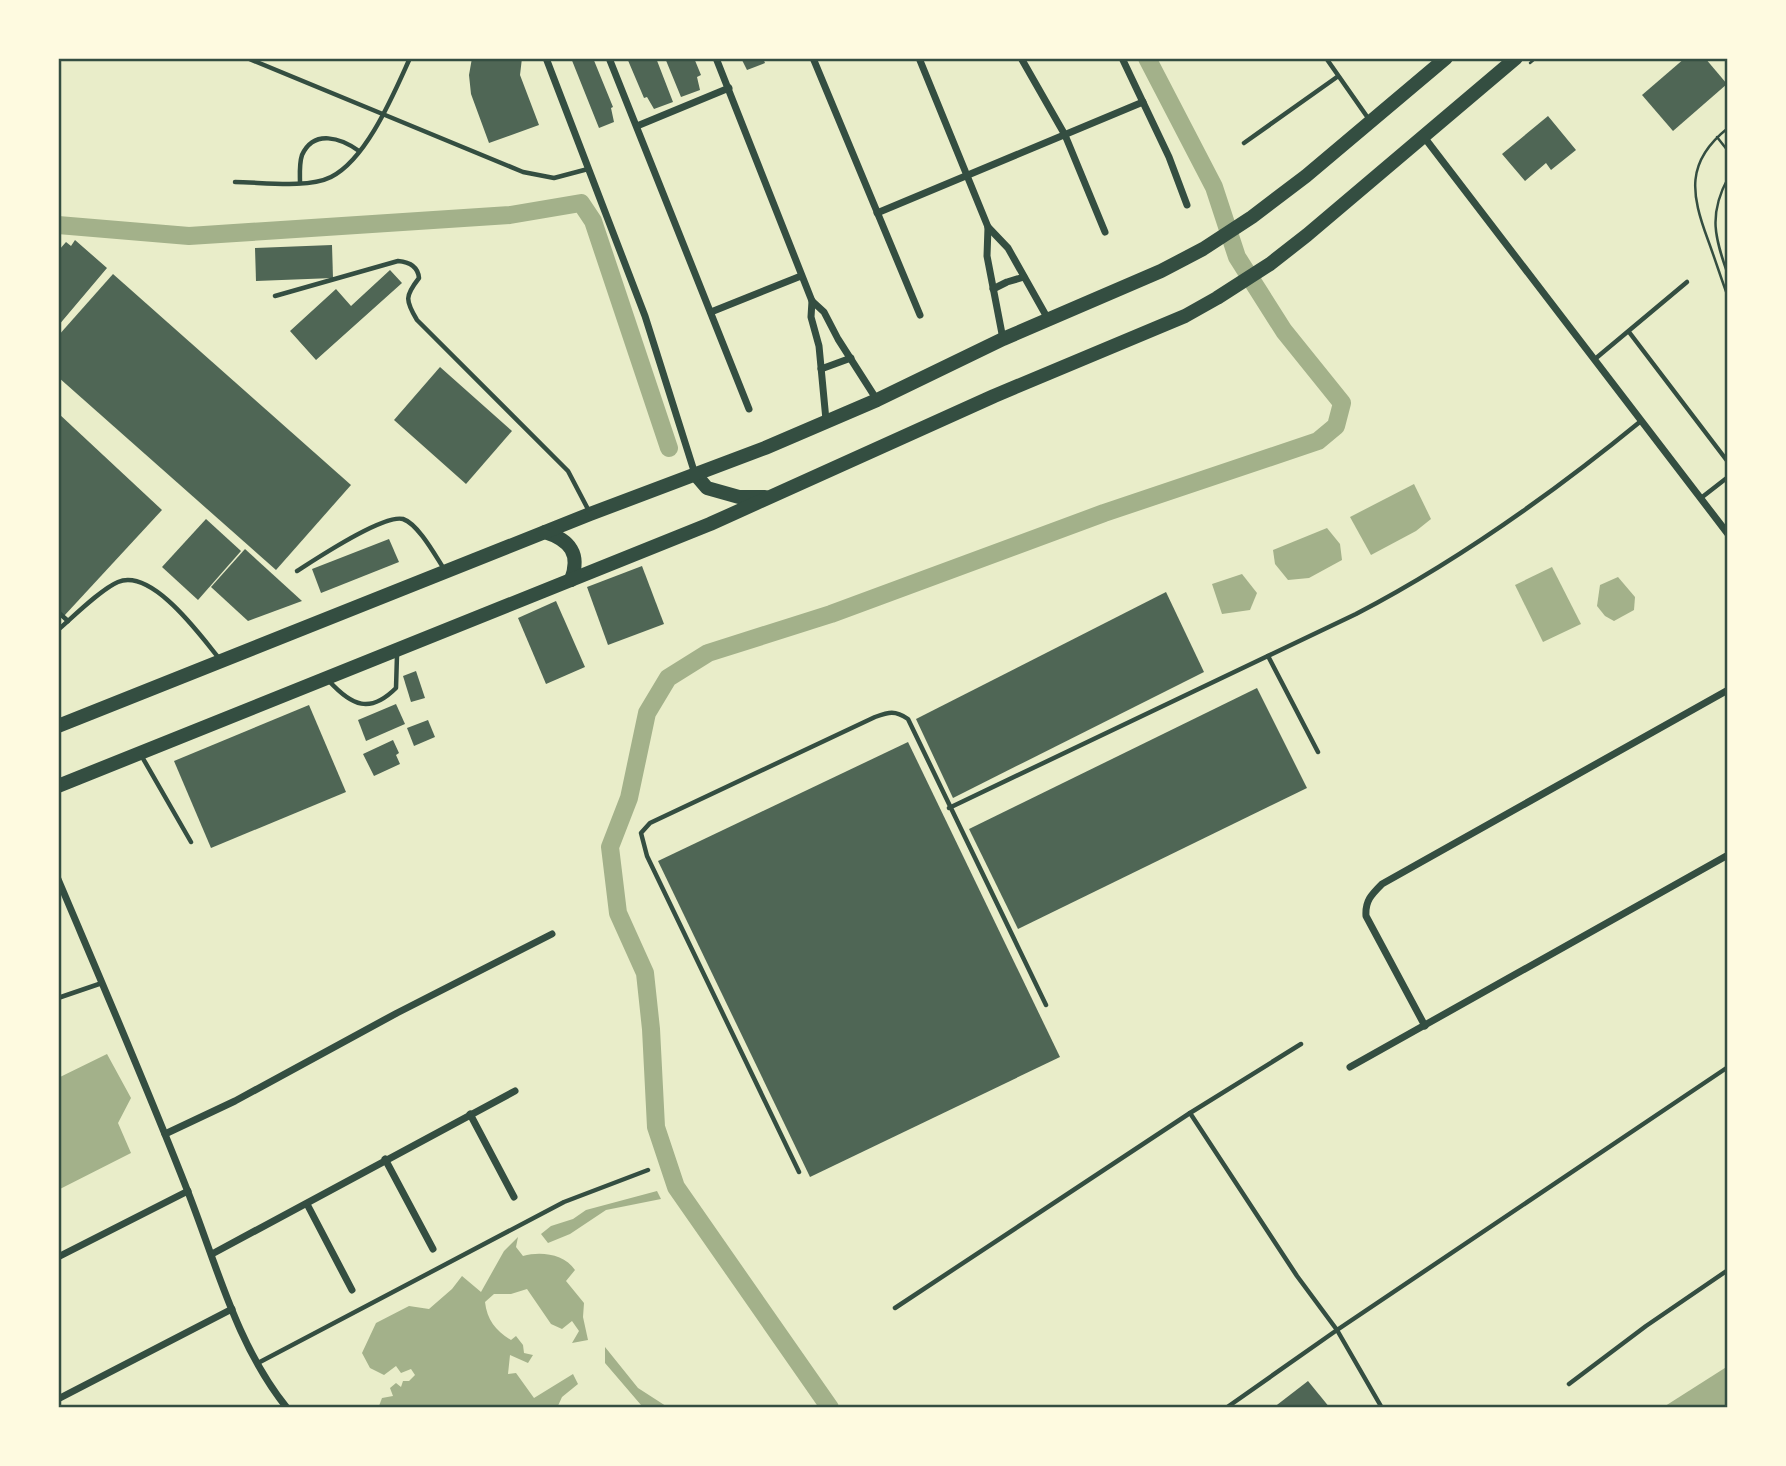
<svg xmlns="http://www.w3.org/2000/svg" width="1786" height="1466" viewBox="0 0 1786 1466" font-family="'Nunito Sans',sans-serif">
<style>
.water{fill:#a3b18a}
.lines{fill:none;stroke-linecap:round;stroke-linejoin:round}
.canal{stroke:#a3b18a;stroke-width:18}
.building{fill:#4f6655}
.path{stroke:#344e41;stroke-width:2.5}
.service{stroke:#344e41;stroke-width:4.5}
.minor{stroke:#344e41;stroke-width:7}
.secondary{stroke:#344e41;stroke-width:14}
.neatline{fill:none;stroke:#344e41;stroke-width:2.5}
</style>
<rect width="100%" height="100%" fill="#e9edc9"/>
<g class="water">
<polygon points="1414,484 1431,519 1416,531 1371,555 1350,517"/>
<polygon points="1327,528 1340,544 1342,560 1309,578 1288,580 1275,564 1273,550"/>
<polygon points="1552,567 1581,624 1543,642 1515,585"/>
<polygon points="1242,574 1257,593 1250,610 1222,614 1212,584"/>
<polygon points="1618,577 1635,597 1634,610 1614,621 1605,616 1597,606 1600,585"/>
<polygon points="107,1054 131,1098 118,1123 131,1153 58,1190 58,1078"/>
<polygon points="657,1191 661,1199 606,1210 570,1234 548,1243 541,1234 551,1226 573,1219 586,1210"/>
<path d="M 518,1237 L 516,1247 L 523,1256 C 541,1251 564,1254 575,1270 L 566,1281 L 584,1303 L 583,1317 L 588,1340 L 572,1343 L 579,1331 L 572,1321 L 562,1329 L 551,1324 L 527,1289 L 511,1294 L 494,1294 L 485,1302 C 487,1320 496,1331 511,1340 L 516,1336 L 523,1345 L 524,1353 L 533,1355 L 528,1363 L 510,1355 L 508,1374 L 516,1373 L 534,1398 L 573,1374 L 578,1384 L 562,1397 L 557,1408 L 382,1408 L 379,1406 L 382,1398 L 393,1396 L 390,1388 L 396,1383 L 401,1387 L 403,1381 L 409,1381 L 415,1375 L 411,1369 L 401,1373 L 396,1366 L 384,1375 L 370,1368 L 362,1353 L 376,1323 L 409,1306 L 429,1309 L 452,1289 L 462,1276 L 481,1292 L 504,1251 Z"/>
<polygon points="605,1347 638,1388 669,1408 646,1408 641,1405 605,1363"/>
<polygon points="1728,1366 1728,1408 1662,1408"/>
</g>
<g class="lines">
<g class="canal">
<polyline points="58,225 189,236 510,215 581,203 593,221 669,448"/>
<polyline points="830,1408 676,1187 656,1127 651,1029 645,973 618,913 610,847 629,798 647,713 668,678 708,653 831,614 1104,513 1318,441 1336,426 1342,403 1284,331 1237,257 1214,187 1147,58"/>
</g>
</g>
<g class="building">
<polygon points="472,58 522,58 520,75 539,125 489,143 471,94 469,75"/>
<polygon points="571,58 593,58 613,107 611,108 614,122 599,128"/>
<polygon points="627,58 656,58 673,102 654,109 647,97 644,98"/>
<polygon points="665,58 694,58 701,75 697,77 700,90 681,97"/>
<polygon points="741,58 763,58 765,63 747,70"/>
<polygon points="1685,58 1705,58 1727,84 1673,131 1642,95"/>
<polygon points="1548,116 1576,150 1551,170 1546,163 1525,181 1502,154"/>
<polygon points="75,240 107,268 58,326 58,248 59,250 66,242 71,246"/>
<polygon points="332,245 333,278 256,281 255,248"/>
<polygon points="390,270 402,283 316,360 290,331 336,289 351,306"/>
<polygon points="113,274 351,485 276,570 58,377 58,336"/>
<polygon points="440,367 512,431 466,484 394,420"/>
<polygon points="58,413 162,510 64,616 58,610"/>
<polygon points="206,519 241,551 198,600 162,567"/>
<polygon points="389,539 399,562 321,593 312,569"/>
<polygon points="245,549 302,601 248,621 211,587"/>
<polygon points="642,566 664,624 608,645 587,587"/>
<polygon points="1166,592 1204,672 953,798 916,719"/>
<polygon points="556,601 585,667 546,684 518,618"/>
<polygon points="416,671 425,698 411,702 403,676"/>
<polygon points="1257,688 1307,788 1018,929 969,829"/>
<polygon points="396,704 405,724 366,741 358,720"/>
<polygon points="309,705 346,792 211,848 174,761"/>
<polygon points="428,720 435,737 414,746 407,728"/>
<polygon points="393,740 399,753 396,755 400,764 374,776 363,754"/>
<polygon points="908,742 1060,1057 810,1177 658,861"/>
<polygon points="1308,1381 1330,1408 1273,1408"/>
</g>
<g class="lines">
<g class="path">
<polyline points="1530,63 1536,58"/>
<path d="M 1728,128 C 1685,162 1691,194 1708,240 C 1715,259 1721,278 1728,297"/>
<polyline points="1717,137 1728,151"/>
<path d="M 1728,178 C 1708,215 1715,238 1728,275"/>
</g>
<g class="service">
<polyline points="247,58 523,172 554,178 588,169"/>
<polyline points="1326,58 1368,118"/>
<polyline points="1244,143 1337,77"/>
<path d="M 235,182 C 261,182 307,189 331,177 C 367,159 394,93 410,58"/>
<path d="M 300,183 C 300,175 299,164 302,155 C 314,129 341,138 359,151"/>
<path d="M 275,296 L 398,261 C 409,262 418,266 419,278 C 405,296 405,300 417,320 L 568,471 L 590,513"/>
<polyline points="1629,332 1728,462"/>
<polyline points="1595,359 1687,282"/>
<polyline points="1701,498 1728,477"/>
<path d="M 297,571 C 316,559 383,514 403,519 C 418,524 435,555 444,569"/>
<polyline points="58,612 68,621"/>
<path d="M 58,630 C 72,618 101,589 118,582 C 152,568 200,635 218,657"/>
<polyline points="1268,656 1318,752"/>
<path d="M 329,681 C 352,706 370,714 396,688 L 397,655"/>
<polyline points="141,755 191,842"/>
<path d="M 949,808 L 1356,614 C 1456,562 1553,493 1641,421"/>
<polyline points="58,998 102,983"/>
<polyline points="1190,1113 1297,1276 1337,1330 1382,1408"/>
<path d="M 799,1172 L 647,856 L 641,833 L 650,823 L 875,717 C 889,712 895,710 908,719 L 1046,1005"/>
<polyline points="895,1308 1190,1113 1301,1044"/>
<polyline points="258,1363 564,1202 648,1170"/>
<polyline points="1569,1384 1646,1326 1728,1270"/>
<polyline points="1226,1408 1337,1330 1728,1067"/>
</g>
<g class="minor">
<polyline points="546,58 645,316 695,474"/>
<polyline points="609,58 749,409"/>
<polyline points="716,58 812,301 824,312 838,339 877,400"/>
<polyline points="813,58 920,315"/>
<polyline points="919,58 988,227 987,256 1003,339"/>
<polyline points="1021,58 1065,135 1105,232"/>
<polyline points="1122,58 1169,157 1187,205"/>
<polyline points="637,126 729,88"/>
<polyline points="1424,137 1728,534"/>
<polyline points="877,213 1143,102"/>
<polyline points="988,227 1008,248 1048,319"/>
<polyline points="993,289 1007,282 1024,277"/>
<polyline points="812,301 811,317 819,346 826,420"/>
<polyline points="711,312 801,276"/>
<polyline points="821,369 851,358"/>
<path d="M 58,879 C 102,983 147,1087 188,1192 C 217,1266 237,1346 287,1408"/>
<path d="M 1425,1026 L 1366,916 C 1365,901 1371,895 1382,884 L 1728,690"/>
<polyline points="1350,1067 1728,855"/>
<polyline points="470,1114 514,1197"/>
<polyline points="165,1134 235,1101 397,1013 552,934"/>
<polyline points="385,1159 433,1249"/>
<polyline points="307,1204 352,1290"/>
<polyline points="212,1254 515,1091"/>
<polyline points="58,1257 188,1191"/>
<polyline points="58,1399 232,1309"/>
</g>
<g class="secondary">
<polyline points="695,474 707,488 739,497 765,497"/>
<path d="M 545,532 C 570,540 581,554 571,580"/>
<polyline points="58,726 590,514 765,448 877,400 1003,339 1161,271 1203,249 1252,217 1306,176 1446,58"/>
<polyline points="58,786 710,524 994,396 1185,316 1217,298 1270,264 1307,235 1516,58"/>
</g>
</g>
<rect width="1786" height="1466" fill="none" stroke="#fefae0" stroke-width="119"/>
<rect x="60" y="60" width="1666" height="1346" class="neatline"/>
</svg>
